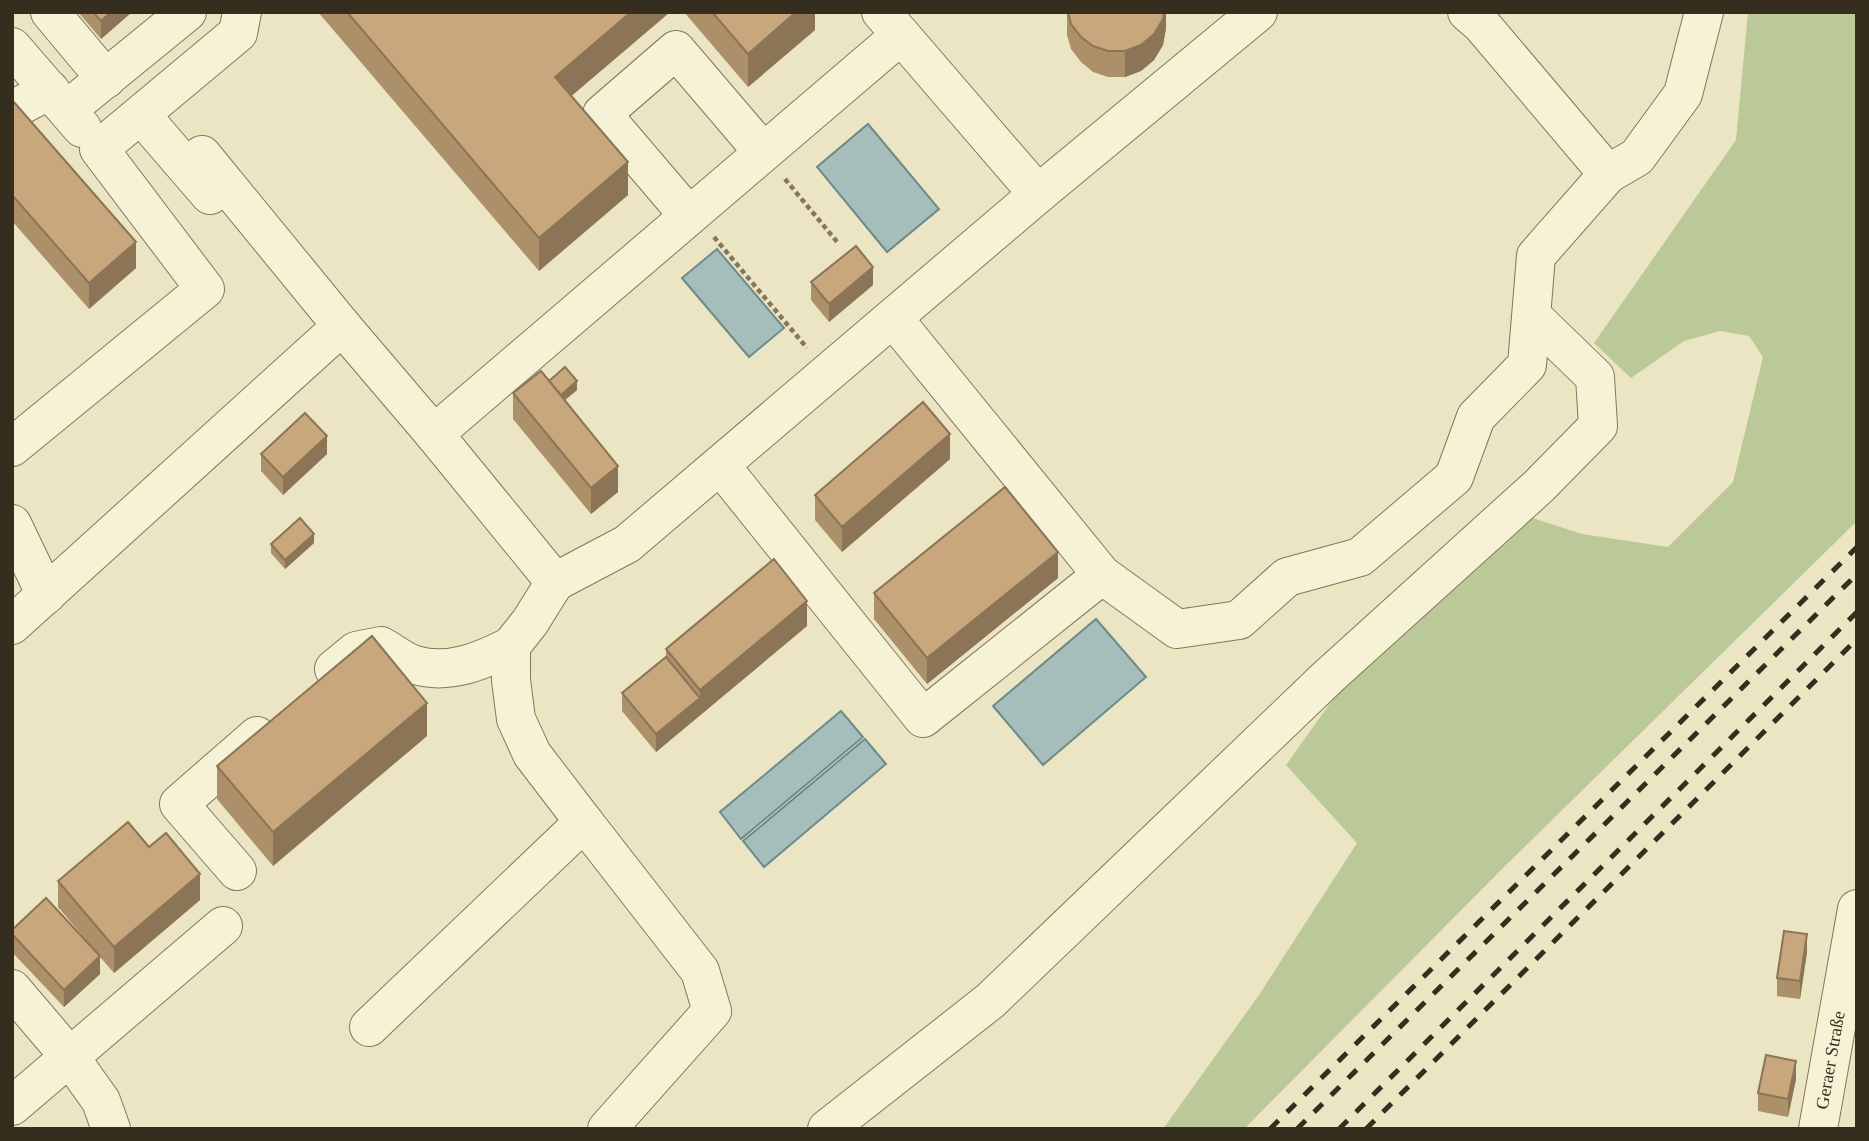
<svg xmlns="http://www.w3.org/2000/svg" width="1869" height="1141" viewBox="0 0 1869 1141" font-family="'Times New Roman',serif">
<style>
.green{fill:#bbc897}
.water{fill:#a5bebb;stroke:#6c8b89;stroke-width:2}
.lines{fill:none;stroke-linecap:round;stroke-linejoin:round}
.minor-casing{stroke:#84775b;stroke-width:40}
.path{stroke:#84775b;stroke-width:4.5;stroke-dasharray:5 3.5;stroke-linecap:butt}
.minor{stroke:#f6f2d5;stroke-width:38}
.rail{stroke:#352d1e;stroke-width:5;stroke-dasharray:12 12;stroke-linecap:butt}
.wall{fill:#ab906a}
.shaded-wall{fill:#8b7556}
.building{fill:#c7a77b;stroke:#8b7556;stroke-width:2}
.labels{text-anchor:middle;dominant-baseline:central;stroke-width:5;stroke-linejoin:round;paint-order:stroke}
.street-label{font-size:18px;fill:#352d1e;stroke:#f3efd2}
</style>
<rect width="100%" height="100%" fill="#ebe5c3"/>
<polygon class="green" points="1748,12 1857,12 1857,521 1505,866 1244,1129 1163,1129 1259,995 1357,843 1286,765 1341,688 1523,515 1582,534 1668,547 1733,482 1763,357 1749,336 1720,331 1684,341 1631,378 1594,343 1736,140"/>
<g class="water">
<polygon points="868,124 939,209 887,252 817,167"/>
<polygon points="717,249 784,328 749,357 682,278"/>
<polygon points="1096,619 1146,677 1043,765 993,706"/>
<polygon points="841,711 863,737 741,839 720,812"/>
<polygon points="865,739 886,764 764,867 743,841"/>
</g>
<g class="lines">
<g class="minor-casing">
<g id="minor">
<polyline points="50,12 106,79"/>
<polyline points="901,35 1038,194"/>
<polyline points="12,47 82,128"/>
<polyline points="68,109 187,12"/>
<polyline points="12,110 50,90"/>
<polyline points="141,115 210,195"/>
<polyline points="202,155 342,326"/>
<polyline points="1608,174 1637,157 1683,94 1704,12"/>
<polyline points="689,216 602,114 676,50 763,152"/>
<polyline points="893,318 1102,575 1177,629 1239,620 1287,577 1360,557 1454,477 1476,417 1527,365 1536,256 1608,174 1481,24 1467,12"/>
<polyline points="12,447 205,289 99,149 238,33 242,12"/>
<polyline points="720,465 923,718 1102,575"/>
<polyline points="12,524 46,595"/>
<polyline points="555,582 627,544 1038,194 1258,12"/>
<polyline points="12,625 342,326 434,434 901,35 881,12"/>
<path d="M 334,669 L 356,651 L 381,646 C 392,652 404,662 415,665 C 449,675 482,661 511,646"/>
<polyline points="584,822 700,971 712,1011 607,1129"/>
<polyline points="237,871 179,804 257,736"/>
<polyline points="12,989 69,1056 101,1101 111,1129"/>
<polyline points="369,1027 584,822 532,754 516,719 511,680 511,646 530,622 555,582 434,434"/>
<polyline points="12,1106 223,926"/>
<polyline points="827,1129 990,1001 1328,677 1539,486 1598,426 1595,377 1532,316"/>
<path id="s1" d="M 1818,1129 L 1857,909"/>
</g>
</g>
<g class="path">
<polyline points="785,179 838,243"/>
<polyline points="714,237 807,348"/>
</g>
<use href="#minor" class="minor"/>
<g class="rail">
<polyline points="1270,1129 1857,547"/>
<polyline points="1297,1129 1857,574"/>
<polyline points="1339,1129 1857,612"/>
<polyline points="1366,1129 1857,639"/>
</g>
</g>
<g class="wall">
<polygon points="78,12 132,12 101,39"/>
<polygon points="318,12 670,12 571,96 628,195 539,271"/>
<polygon points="684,12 815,12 815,30 748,87"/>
<polygon points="1067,12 1166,12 1166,28 1163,45 1154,60 1141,71 1125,77 1108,77 1093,72 1081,62 1071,49 1067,35"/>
<polygon points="13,101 136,268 89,309 12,221"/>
<polygon points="811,282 873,285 829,322 811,300"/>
<polygon points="549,381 577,390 565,400 618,492 591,514 513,419 513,393"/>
<polygon points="261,454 327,454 283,495 261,471"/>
<polygon points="950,459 842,552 815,520 815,495"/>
<polygon points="314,543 285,569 271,553 271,544"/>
<polygon points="1058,578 927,684 874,619 874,593"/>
<polygon points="807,626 656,752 622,711 622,693 666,657 666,649"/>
<polygon points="427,736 273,866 217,799 217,766"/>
<polygon points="149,847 200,900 114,973 100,957 100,974 64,1007 12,952 12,930 92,947 58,907 58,881"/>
<polygon points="1807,952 1800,999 1777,996 1777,978"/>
<polygon points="1796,1079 1788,1117 1758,1111 1758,1093"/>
</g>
<g class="shaded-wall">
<polygon points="111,12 132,12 101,39 101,21"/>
<polygon points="631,12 670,12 555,110 555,77"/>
<polygon points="796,12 815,12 815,30 748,87 748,54"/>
<polygon points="1164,12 1166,12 1166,28 1163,45 1154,60 1141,71 1125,77 1125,51"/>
<polygon points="628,162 628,195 539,271 539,238"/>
<polygon points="136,242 136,268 89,309 89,283"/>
<polygon points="873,267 873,285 829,322 829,304"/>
<polygon points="577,381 577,390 553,410 553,401"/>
<polygon points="950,434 950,459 842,552 842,527"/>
<polygon points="327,436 327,454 283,495 283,477"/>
<polygon points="618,466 618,492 591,514 591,488"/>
<polygon points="314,534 314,543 285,569 285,560"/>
<polygon points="1058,552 1058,578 927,684 927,658"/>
<polygon points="807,601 807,626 656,752 656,734 700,698 700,690"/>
<polygon points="427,703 427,736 273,866 273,832"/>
<polygon points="200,874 200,900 114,973 114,947"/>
<polygon points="1807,934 1807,952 1800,999 1800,981"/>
<polygon points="100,956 100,974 64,1007 64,990"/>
<polygon points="1796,1061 1796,1079 1788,1117 1788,1099"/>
</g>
<g class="building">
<polygon points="93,12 111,12 101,21"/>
<polygon points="347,12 631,12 555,77 628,162 539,238"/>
<polygon points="712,12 796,12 748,54"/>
<polygon points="1068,12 1164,12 1163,19 1154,34 1141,45 1125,51 1108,51 1093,46 1081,37 1071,24"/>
<polygon points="13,101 136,242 89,283 12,195"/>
<polygon points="856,246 873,267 829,304 811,282"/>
<polygon points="565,367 577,381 561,395 549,381"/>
<polygon points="541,371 618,466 591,488 513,393"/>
<polygon points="923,402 950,434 842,527 815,495"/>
<polygon points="305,413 327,436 283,477 261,454"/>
<polygon points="1005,487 1058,552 927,658 874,593"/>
<polygon points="300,518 314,534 285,560 271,544"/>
<polygon points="774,559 807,601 700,690 666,649"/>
<polygon points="372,636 427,703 273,832 217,766"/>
<polygon points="666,657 700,698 656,734 622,693"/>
<polygon points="128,822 149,847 166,833 200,874 114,947 58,881"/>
<polygon points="46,898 100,956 64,990 12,934 12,930"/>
<polygon points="1784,931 1807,934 1800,981 1777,978"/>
<polygon points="1766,1055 1796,1061 1788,1099 1758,1093"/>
</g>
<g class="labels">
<g class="street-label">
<text stroke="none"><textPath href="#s1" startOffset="70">Geraer Straße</textPath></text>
</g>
</g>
<rect width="1869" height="1141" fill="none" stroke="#352d1e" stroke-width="28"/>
</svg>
